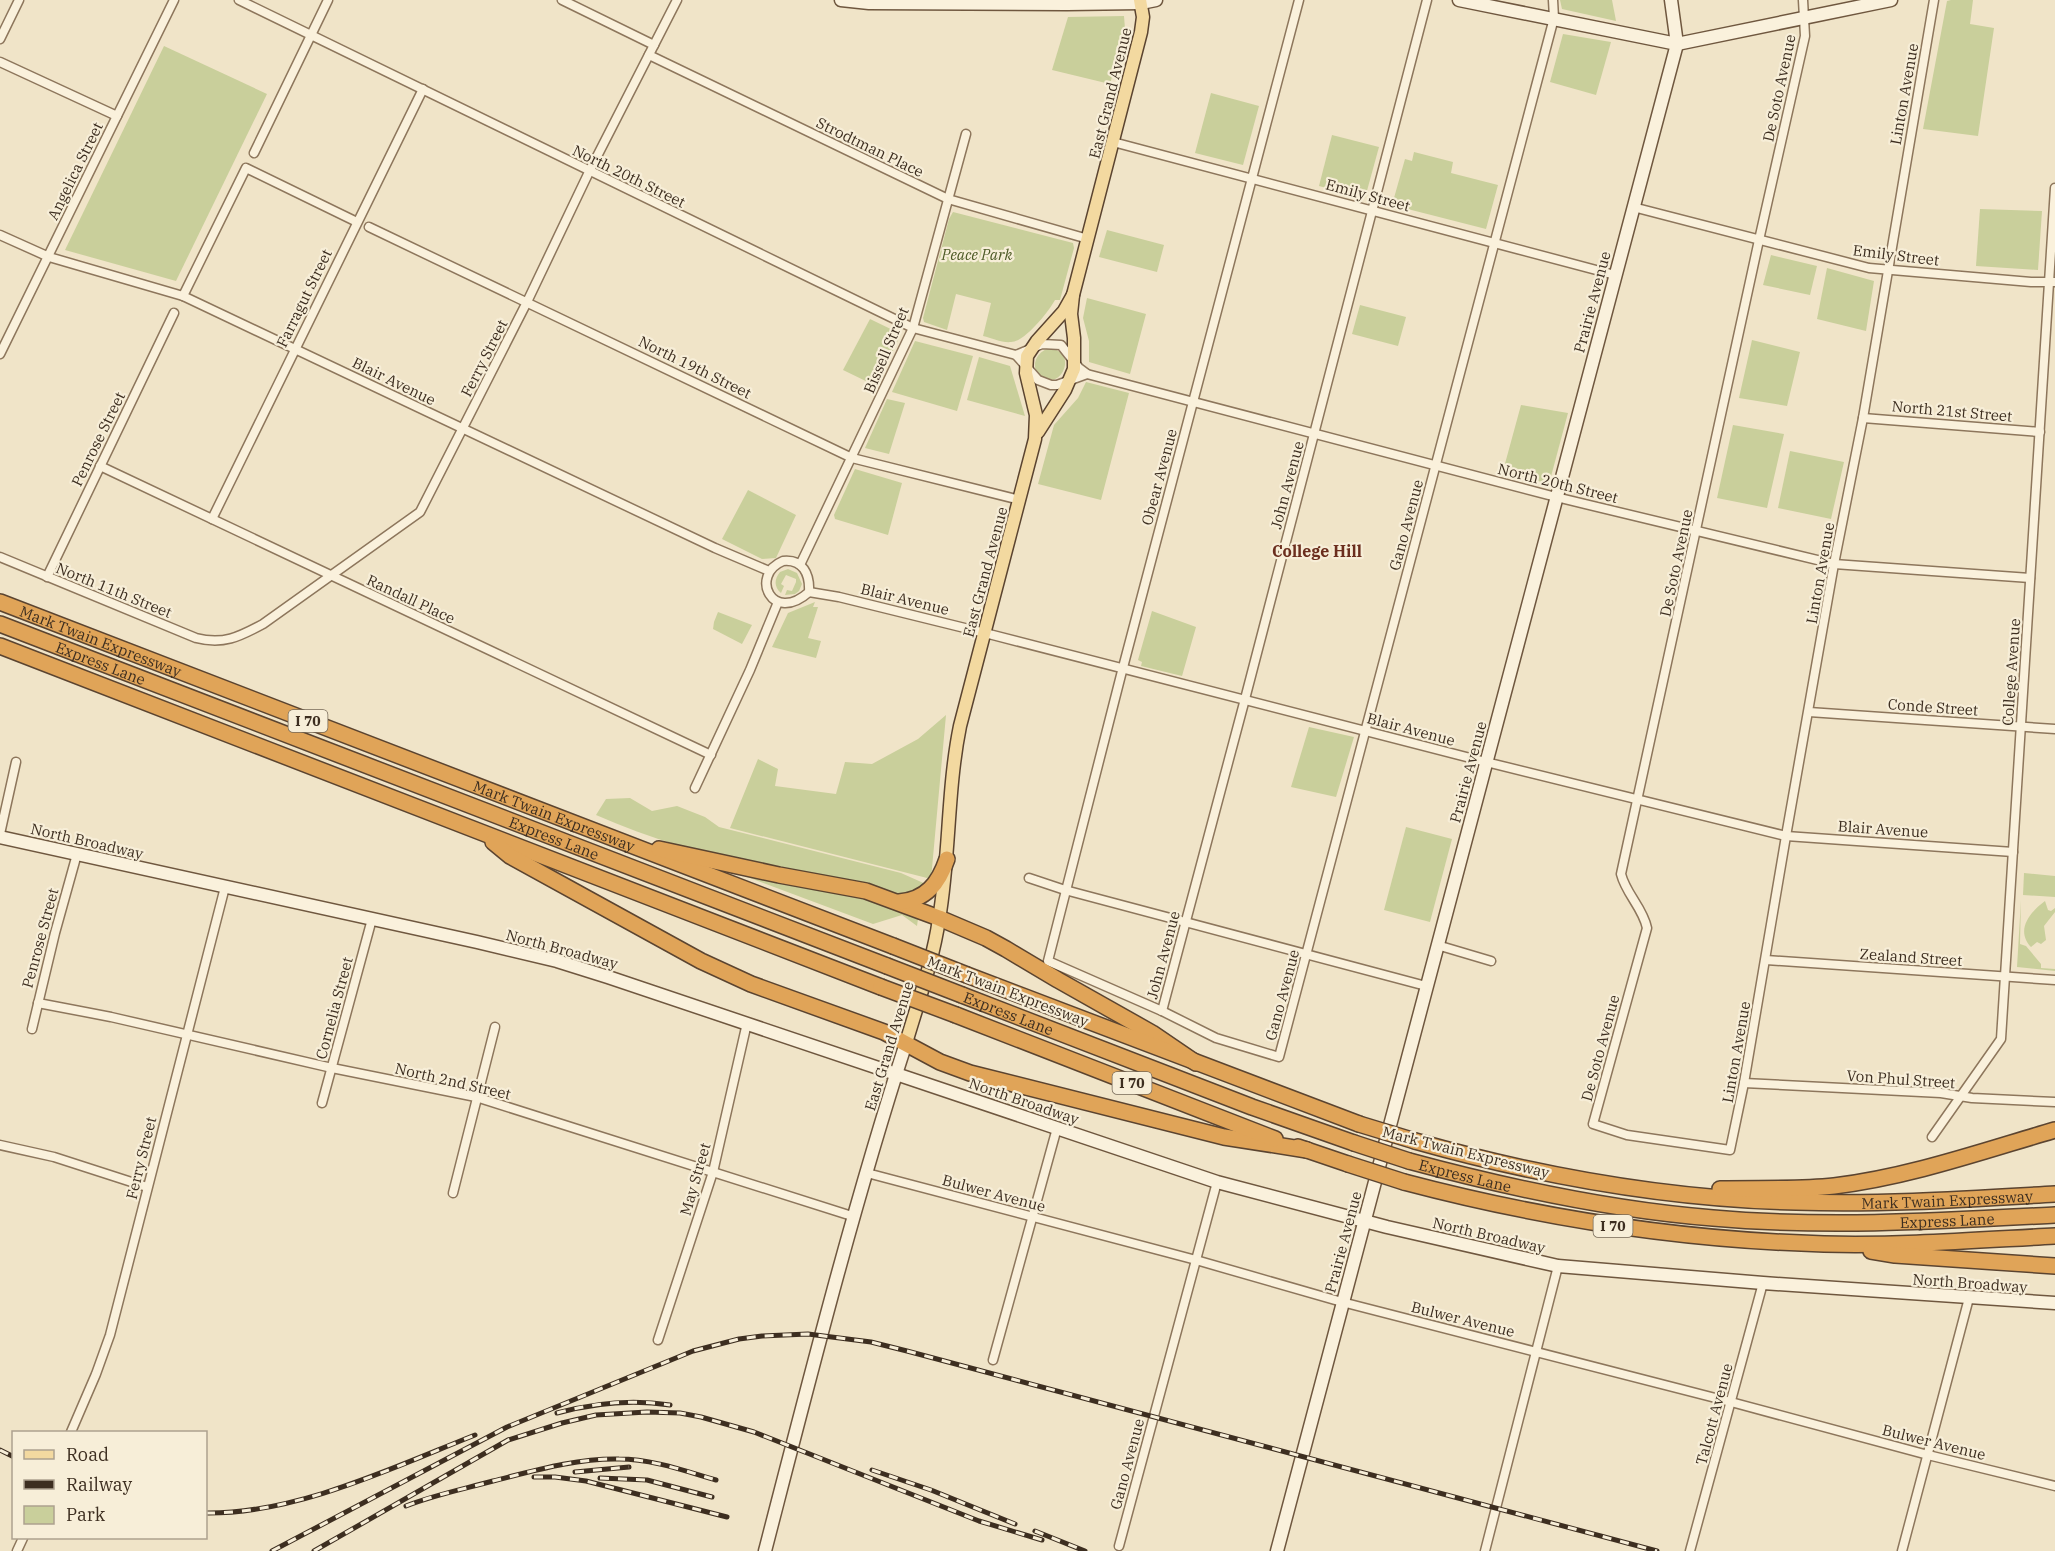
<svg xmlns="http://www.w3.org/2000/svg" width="2055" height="1551" viewBox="0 0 2055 1551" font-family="'IBM Plex Serif',serif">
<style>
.green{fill:#c9cf9b}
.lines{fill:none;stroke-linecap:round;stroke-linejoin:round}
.street-casing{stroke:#8d765c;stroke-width:11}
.secondary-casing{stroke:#6f573f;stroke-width:15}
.primary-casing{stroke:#5b4430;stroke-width:15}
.highway-casing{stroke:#5b4430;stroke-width:18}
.street{stroke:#faf1dc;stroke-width:8}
.secondary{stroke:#faf1dc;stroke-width:12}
.primary{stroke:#f3d9a0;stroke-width:12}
.highway{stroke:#e0a458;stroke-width:15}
.rail-casing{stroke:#3d2e20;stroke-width:5}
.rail{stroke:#f7eed8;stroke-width:3;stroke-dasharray:9;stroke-linecap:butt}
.highway-bridge-casing{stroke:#5b4430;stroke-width:18;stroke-linecap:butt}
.highway-bridge{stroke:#e0a458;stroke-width:15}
.labels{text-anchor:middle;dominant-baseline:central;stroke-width:4.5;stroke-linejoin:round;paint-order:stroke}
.shield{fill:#f7eed8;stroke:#756857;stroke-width:1.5}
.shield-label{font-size:14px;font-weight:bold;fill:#3d2e20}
.street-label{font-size:15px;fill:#3d2e20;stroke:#f7eed8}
.park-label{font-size:15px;font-style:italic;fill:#4d5a26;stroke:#f7eed8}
.neighbourhood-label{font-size:16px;font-weight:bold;fill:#6b2e1e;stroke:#f7eed8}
</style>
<rect width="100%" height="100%" fill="#f0e4c8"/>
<g class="green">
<polygon points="1560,0 1612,0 1616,21 1562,9"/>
<polygon points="1951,0 1973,0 1970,24 1994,28 1978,136 1923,129 1947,1"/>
<polygon points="1124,16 1125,29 1110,84 1052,70 1068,17"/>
<polygon points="1563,34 1611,42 1596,95 1550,82"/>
<polygon points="164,46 267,94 176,281 65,250"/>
<polygon points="1211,93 1259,106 1243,165 1195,153"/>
<polygon points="1332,135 1379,147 1365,198 1319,186"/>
<polygon points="1414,152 1453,162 1451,173 1498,185 1486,229 1392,205 1405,159 1412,161"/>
<polygon points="1980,209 2042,211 2038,270 1976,266"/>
<path d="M 953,212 L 1073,243 L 1074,248 L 1060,300 L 1055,300 C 1049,311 1025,342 1011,342 C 1002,343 992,338 983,336 L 991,303 L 956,294 L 947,330 L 924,322 L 923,318 L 949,219 Z"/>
<polygon points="1107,230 1164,245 1157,272 1099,257"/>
<polygon points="1771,255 1817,266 1810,295 1763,285"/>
<polygon points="1827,268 1874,281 1866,331 1817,319"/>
<polygon points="1087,298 1146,314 1130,374 1089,362 1089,341 1083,318"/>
<polygon points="1360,305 1406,317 1398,346 1352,334"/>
<polygon points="870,319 901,334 876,386 843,370"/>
<polygon points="1752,340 1800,352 1787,406 1739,398"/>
<polygon points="915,341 973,356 957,411 892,392"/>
<path d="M 1047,349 C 1080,347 1062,394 1040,376 C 1030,367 1036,353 1047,349 Z"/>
<polygon points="979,357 1010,366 1025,416 967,400"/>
<polygon points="1086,382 1129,393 1101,500 1038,484 1054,425 1078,398"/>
<polygon points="887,399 905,403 889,454 865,448"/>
<polygon points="1521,405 1568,413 1549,484 1503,471"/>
<polygon points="1733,425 1784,434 1767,508 1717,498"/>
<polygon points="1790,451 1844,462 1831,519 1778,508"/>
<polygon points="855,469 902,483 888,535 835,519 834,515"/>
<polygon points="748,490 796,515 776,558 762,559 722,539"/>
<path d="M 788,569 L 797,573 L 802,584 L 799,591 L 795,594 L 785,595 L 787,590 L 792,591 L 796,582 L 796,579 L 786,575 L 781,584 L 784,586 L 781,593 C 774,587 774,579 780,572 Z"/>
<polygon points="815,602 813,607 818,607 808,638 821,641 816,658 772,647 788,613"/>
<polygon points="1152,611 1196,627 1182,676 1141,666 1142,662 1138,660"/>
<polygon points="718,612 752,625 742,644 713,629 714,622"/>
<polygon points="946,715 931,879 730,828 758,759 778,769 775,786 836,794 845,762 872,764 918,739"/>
<polygon points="1309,727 1354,737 1336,797 1291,787"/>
<path d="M 630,798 L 652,811 L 677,806 L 705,817 L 719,827 L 901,873 L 928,885 L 916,894 L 896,896 C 796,874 691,857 596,815 L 606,799 Z"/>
<polygon points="1406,827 1452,839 1430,922 1384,910"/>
<polygon points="718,866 853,893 906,910 918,919 917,926 902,915 873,924"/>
<polygon points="2024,873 2055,876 2055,897 2023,895"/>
<polygon points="2021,900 2020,944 2026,946 2041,964 2041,968 2055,969 2055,971 2017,967"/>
<path d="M 2045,901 L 2048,910 L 2051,911 L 2055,908 L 2055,912 L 2044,926 L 2046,940 L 2041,944 L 2037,942 L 2031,947 C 2015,930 2030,912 2045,901 Z"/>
</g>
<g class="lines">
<g class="street-casing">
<g id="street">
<polyline points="239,0 913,328 1016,355 1038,380 1051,385 1057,385 1087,374"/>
<polyline points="562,0 654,45"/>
<polyline points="1299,0 1121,675 1048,961 1162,1011 1216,1038 1279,1057 1554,18 1553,0"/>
<path d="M 1803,0 L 1805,36 L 1759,240 L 1621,874 C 1626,894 1643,908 1647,928 L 1593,1124 L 1627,1135 L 1730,1150 L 1744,1083 L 1786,836 L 1834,564 L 1863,418 L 1934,0"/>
<polyline points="0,39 19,0"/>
<polyline points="649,55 948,199 1088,239"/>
<polyline points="0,62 117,116"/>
<polyline points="1113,142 1615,275"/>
<polyline points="254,153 328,0"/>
<polyline points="1633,207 1869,268 2031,282 2055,282"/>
<polyline points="369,227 852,458 1020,500"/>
<polyline points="0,235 49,257 183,296 715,548 769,571"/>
<polyline points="183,296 246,168 357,222"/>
<polyline points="0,354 174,0"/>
<polyline points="1016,355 1042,344 1061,345 1079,368 1087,374 1556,497 1834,564 2030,578"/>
<polyline points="1863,418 2040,432"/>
<polyline points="100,466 711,755"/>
<polyline points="212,519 423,89"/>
<path d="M 0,557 L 196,638 C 223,645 239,637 263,624 L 420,512 L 527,302 L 589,172 L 677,0"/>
<path d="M 783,561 C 803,559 810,574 809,592 C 772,625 749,575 783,561 Z"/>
<polyline points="800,565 913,328 966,134"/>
<polyline points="47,577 174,313"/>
<polyline points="809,592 839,597 985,633 1486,762 1786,836 2013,852"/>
<polyline points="1809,712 2055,729"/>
<polyline points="695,788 750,670 778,602"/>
<polyline points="0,834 16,762"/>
<polyline points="1029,878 1065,890 1426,986"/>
<polyline points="1437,945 1491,961"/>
<polyline points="1766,960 2055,980"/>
<polyline points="38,1003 111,1017 332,1068 476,1097 855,1217"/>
<polyline points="1162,1011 1245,699 1427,0"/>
<polyline points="32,1029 55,933 77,854"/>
<polyline points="1744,1083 1941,1093 1972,1098 2055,1102"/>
<polyline points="322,1103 372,919"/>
<polyline points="1932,1137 2001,1039 2055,188"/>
<polyline points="0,1145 54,1157 147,1187"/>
<polyline points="867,1173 1196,1260 1342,1302 1731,1402 1928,1455 2055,1486"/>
<polyline points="453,1193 495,1027"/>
<polyline points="658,1340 713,1172 747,1023"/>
<polyline points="993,1360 1057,1128"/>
<polyline points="71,1432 96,1374 110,1335 225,887"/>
<polyline points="1119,1546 1217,1182"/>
<polyline points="17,1551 23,1538"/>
<polyline points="1485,1551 1558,1266"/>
<polyline points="1690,1551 1763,1283"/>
<polyline points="1902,1551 1969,1298"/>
</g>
</g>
<g class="secondary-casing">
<g id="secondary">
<polyline points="841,0 869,3 1067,4 1141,3 1156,0"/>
<polyline points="1459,0 1677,44 1891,0"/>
<polyline points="0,837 477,942 557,961 608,977 1217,1182 1387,1227 1558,1266 1763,1283 2055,1303"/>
<path d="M 765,1551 C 809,1381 852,1210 906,1043"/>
<polyline points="1277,1551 1677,44 1671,0"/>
</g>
</g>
<g class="primary-casing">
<g id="primary">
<polyline points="1038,432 1065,390 1074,369 1074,338 1071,314 1073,295 1141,32 1143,17 1140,0"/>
<path d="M 906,1043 C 918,1002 933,961 939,919 C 950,855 947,790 960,726 L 1035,439 L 1036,415 L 1026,373 L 1027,356 L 1037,341 L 1064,311 L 1073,295"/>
</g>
</g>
<g class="highway-casing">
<g id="highway">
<path id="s1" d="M 0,602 L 893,946"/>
<path id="s2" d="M 0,624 L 887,966"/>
<polyline points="0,646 881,987"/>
<polyline points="493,842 510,856 701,961 751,984 884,1032 940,1062 970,1073 1224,1137 1307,1150"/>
<polyline points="659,849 779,875 866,891 939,918 986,938 1006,949 1058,980 1152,1033 1196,1063"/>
<path d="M 899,902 C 926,900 939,883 947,859"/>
<polyline points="967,975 1359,1124"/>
<path id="s3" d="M 962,995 L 1252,1107 L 1354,1143"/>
<polyline points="956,1015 1275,1139"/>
<path id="s4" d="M 1415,1141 C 1539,1176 1667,1199 1796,1202 C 1882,1205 1969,1199 2055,1194"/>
<polyline points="1298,1147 1348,1164"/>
<path id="s5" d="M 1409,1161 C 1509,1188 1610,1210 1713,1218 C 1827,1228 1941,1221 2055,1215"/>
<path d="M 1404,1182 C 1544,1219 1679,1240 1824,1244 C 1901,1246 1978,1240 2055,1236"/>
<path d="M 1720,1189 C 1758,1188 1797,1190 1834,1186 C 1909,1177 1983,1151 2055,1130"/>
<polyline points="1871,1251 1895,1255 2055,1266"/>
</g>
</g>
<use href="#street" class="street"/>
<use href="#secondary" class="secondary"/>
<use href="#primary" class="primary"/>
<use href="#highway" class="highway"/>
<g class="rail-casing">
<g id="rail">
<path d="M 557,1413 C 594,1403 632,1399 670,1405"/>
<polyline points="0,1450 14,1457"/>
<polyline points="872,1470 931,1490 1015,1524"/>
<polyline points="575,1472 629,1467"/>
<polyline points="534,1477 555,1477 586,1481 727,1517"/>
<polyline points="600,1478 647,1480 712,1497"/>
<path d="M 406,1506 C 434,1495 464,1489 493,1481 C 533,1471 577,1458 619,1459 C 652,1459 685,1471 716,1480"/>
<path d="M 206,1513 C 296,1514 392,1468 475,1435"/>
<polyline points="1035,1531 1085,1551"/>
<polyline points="272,1551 507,1427 693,1351 739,1339 762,1336 808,1334 871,1342 907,1351 1657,1551"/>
<polyline points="314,1551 508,1440 562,1423 596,1415 647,1412 680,1413 701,1417 754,1432 979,1521 1042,1540"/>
</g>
</g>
<use href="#rail" class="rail"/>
<g class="highway-bridge-casing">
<g id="highway-bridge">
<polyline points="893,946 967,975"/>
<polyline points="887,966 962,995"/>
<polyline points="881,987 956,1015"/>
<polyline points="1359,1124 1415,1141"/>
<polyline points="1354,1143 1409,1161"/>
<polyline points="1348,1164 1404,1182"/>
</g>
</g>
<use href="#highway-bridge" class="highway-bridge"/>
</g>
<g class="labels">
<g class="shield">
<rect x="288.5" y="710" width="39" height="22" rx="4.5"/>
<rect x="1112.5" y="1072" width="39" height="22" rx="4.5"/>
<rect x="1593.5" y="1215" width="39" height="22" rx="4.5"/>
</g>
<g class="shield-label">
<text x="308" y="721">I 70</text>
<text x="1132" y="1083">I 70</text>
<text x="1613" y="1226">I 70</text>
</g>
<g class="street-label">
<text transform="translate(1779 88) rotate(-78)">De Soto Avenue</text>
<text transform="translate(1110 93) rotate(-76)">East Grand Avenue</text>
<text transform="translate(1904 94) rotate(-80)">Linton Avenue</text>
<text transform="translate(870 147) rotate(26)">Strodtman Place</text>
<text transform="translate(75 171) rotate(-64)">Angelica Street</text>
<text transform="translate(629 176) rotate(26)">North 20th Street</text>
<text transform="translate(1368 195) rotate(15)">Emily Street</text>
<text transform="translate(1896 255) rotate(7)">Emily Street</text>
<text transform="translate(304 298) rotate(-64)">Farragut Street</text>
<text transform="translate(1592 302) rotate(-75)">Prairie Avenue</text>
<text transform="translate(886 350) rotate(-67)">Bissell Street</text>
<text transform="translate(484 358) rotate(-63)">Ferry Street</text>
<text transform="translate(695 367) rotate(26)">North 19th Street</text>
<text transform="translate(394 381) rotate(26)">Blair Avenue</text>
<text transform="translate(1952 411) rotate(5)">North 21st Street</text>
<text transform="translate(98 439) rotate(-64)">Penrose Street</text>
<text transform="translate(1159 477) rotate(-75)">Obear Avenue</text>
<text transform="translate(1558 483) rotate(14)">North 20th Street</text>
<text transform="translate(1287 485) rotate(-75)">John Avenue</text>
<text transform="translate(1406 525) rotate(-75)">Gano Avenue</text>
<text transform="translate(1676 563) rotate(-78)">De Soto Avenue</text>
<text transform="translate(985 572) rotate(-75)">East Grand Avenue</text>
<text transform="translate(1820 573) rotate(-80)">Linton Avenue</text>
<text transform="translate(114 590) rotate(22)">North 11th Street</text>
<text transform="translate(411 599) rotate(25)">Randall Place</text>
<text transform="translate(905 599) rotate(14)">Blair Avenue</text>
<text stroke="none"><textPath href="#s1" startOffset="108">Mark Twain Expressway</textPath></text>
<text stroke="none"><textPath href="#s2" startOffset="108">Express Lane</textPath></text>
<text transform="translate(2011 672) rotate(-86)">College Avenue</text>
<text transform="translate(1933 707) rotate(4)">Conde Street</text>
<text transform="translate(1411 729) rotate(15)">Blair Avenue</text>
<text transform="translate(1468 772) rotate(-75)">Prairie Avenue</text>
<text stroke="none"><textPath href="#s1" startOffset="594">Mark Twain Expressway</textPath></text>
<text transform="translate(1883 829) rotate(4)">Blair Avenue</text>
<text stroke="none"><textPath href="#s2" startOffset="594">Express Lane</textPath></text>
<text transform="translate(87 841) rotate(13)">North Broadway</text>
<text transform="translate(40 938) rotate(-75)">Penrose Street</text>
<text transform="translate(562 949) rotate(15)">North Broadway</text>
<text transform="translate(1163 955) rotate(-75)">John Avenue</text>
<text transform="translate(1911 957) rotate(4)">Zealand Street</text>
<text transform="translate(1008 991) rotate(21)">Mark Twain Expressway</text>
<text transform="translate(1282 995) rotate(-75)">Gano Avenue</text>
<text transform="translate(334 1008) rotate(-75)">Cornelia Street</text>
<text stroke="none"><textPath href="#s3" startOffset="50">Express Lane</textPath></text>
<text transform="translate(889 1046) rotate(-73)">East Grand Avenue</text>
<text transform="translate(1600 1048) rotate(-75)">De Soto Avenue</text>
<text transform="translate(1736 1052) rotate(-80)">Linton Avenue</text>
<text transform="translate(1901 1079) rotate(4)">Von Phul Street</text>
<text transform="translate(453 1081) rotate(13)">North 2nd Street</text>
<text transform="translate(1024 1101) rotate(19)">North Broadway</text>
<text transform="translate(1466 1152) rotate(14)">Mark Twain Expressway</text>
<text transform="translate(141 1158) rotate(-76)">Ferry Street</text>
<text stroke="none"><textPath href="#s5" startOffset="58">Express Lane</textPath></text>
<text transform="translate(695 1179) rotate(-74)">May Street</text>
<text transform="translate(994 1193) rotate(15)">Bulwer Avenue</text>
<text stroke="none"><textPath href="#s4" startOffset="538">Mark Twain Expressway</textPath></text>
<text stroke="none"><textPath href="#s5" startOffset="544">Express Lane</textPath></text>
<text transform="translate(1489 1235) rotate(13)">North Broadway</text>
<text transform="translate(1343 1242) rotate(-75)">Prairie Avenue</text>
<text transform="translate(1970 1283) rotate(4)">North Broadway</text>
<text transform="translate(1463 1319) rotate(14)">Bulwer Avenue</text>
<text transform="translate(1714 1414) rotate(-75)">Talcott Avenue</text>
<text transform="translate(1934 1442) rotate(14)">Bulwer Avenue</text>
<text transform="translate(1127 1464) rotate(-75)">Gano Avenue</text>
</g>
<g class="park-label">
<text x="977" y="254">Peace Park</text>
</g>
<g class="neighbourhood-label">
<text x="1317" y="551">College Hill</text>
</g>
</g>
<rect x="12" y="1431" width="195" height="108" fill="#f7eed8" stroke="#ada18e" stroke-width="1.5"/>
<rect x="24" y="1450" width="30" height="9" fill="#f3d9a0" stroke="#ada18e" stroke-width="1.5"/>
<text x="66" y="1461" font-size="18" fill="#3d2e20">Road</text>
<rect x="24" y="1480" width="30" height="9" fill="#3d2e20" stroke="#ada18e" stroke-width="1.5"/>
<text x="66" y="1491" font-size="18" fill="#3d2e20">Railway</text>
<rect x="24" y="1506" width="30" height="18" fill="#c9cf9b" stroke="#ada18e" stroke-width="1.5"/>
<text x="66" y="1521" font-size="18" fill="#3d2e20">Park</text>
</svg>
